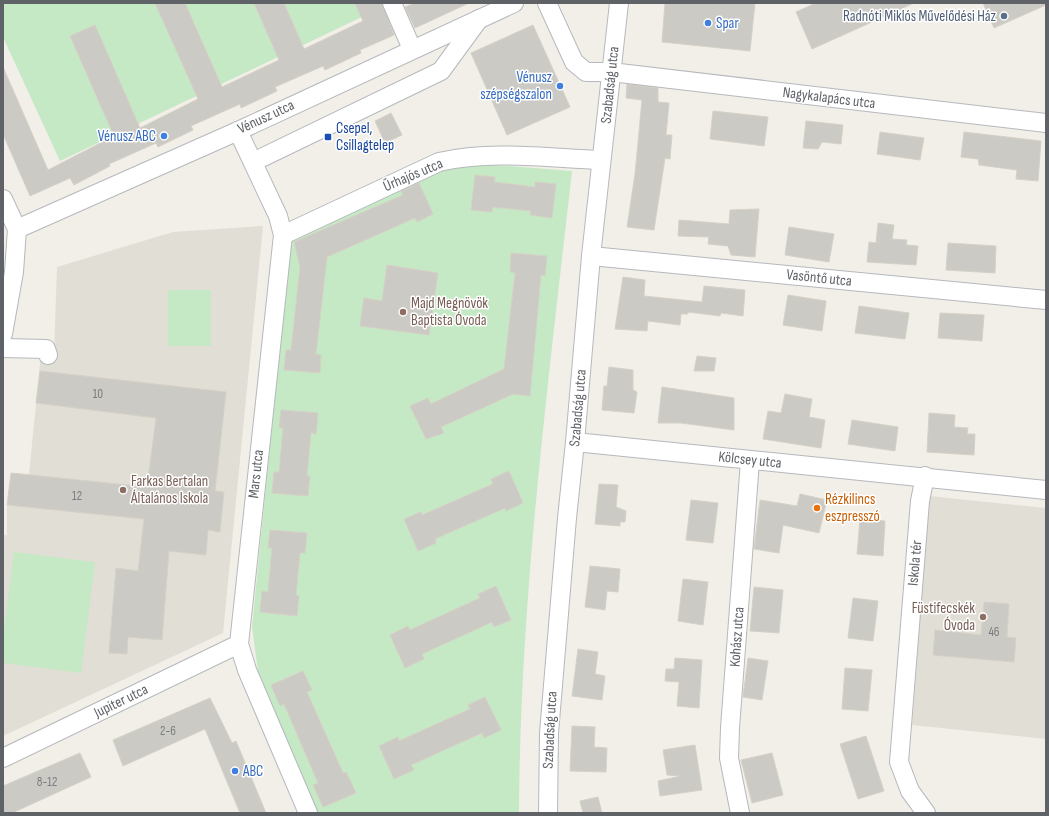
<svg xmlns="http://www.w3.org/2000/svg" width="1049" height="816" viewBox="0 0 1049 816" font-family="'Sofia Sans Condensed',sans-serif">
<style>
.education{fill:#e1ded6}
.green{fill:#c5e8c5}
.building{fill:#cccac5;stroke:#d6d1c6}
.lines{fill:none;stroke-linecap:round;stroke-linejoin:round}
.minor-casing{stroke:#b5b8bc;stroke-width:20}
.minor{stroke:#fff;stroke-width:18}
.service-dot{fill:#5c6f8a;stroke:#fff;stroke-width:1.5}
.shop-dot{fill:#3f7fe0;stroke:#fff;stroke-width:1.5}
.transit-dot{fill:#1a4fb4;stroke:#fff;stroke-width:1.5}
.education-dot{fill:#8d6e63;stroke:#fff;stroke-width:1.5}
.food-dot{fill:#e8710a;stroke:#fff;stroke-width:1.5}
.labels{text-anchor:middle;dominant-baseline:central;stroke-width:3;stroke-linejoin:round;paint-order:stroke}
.number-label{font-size:13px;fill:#7a7d7f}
.service-label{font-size:15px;fill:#4e5e75;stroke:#fff;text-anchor:end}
.shop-label{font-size:15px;fill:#366cbe;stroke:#fff;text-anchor:start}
.street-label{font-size:15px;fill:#5f6368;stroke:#fff}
.transit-label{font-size:15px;fill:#164399;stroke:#fff;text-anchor:start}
.education-label{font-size:15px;fill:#785e54;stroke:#fff;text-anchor:start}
.food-label{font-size:15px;fill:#c56008;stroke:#fff;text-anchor:start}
</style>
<rect width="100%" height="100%" fill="#f1efe8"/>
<g class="education">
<polygon points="263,226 223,633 3,736 3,535 7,535 7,506 11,473 29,474 41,354 54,355 57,267 173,232"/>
<polygon points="929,496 1046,508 1046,739 912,725"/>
</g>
<g class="green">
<polygon points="3,3 391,3 60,161 3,37"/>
<path d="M 467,163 L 572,171 C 548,384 520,598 519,813 L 318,813 L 258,671 L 252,627 L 291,237 L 433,172 Z"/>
<rect x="168" y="290" width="43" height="56"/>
<polygon points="14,552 95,562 81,673 3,663 3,639"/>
</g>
<g class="building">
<polygon points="155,3 185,3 222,87 279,60 254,3 284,3 304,49 363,21 355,3 382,3 394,35 360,50 361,53 325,70 323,66 275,87 277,91 241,108 240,104 191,126 193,130 158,147 156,143 109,164 110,166 74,185 70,178 30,196 3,134 3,67 48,170 114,136 70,36 95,25 140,128 198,99"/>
<polygon points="415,3 469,3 415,28 405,7"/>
<polygon points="665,3 755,3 750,51 662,42"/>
<polygon points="816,3 914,3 812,49 796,12"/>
<polygon points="983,3 1046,3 1046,5 994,28"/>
<polygon points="533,25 570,107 507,135 471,53"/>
<polygon points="627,84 658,88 658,102 669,103 666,135 672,135 670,159 665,158 654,230 627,227 635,174 642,100 626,98"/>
<polygon points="713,111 768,117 764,146 710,139"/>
<polygon points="391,113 402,135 385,143 375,121"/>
<polygon points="806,121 843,125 841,144 822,142 818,149 803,148"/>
<polygon points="880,132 924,138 920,160 877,154"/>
<polygon points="964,132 1041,141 1038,181 1016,179 1017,170 979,165 978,159 961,157"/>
<polygon points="475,175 495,177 494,182 535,187 535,182 556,184 552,218 530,215 531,211 493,207 492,212 471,210"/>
<polygon points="419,183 433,214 417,222 415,218 327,257 316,354 321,355 320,373 284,370 286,350 291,350 300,267 294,242 403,195 401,191"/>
<polygon points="759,209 755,257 731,255 728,246 708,244 709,237 678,236 679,220 729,224 730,210"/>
<polygon points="878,223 894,225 892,239 907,240 906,245 918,246 916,265 867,262 869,242 876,243"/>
<polygon points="789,227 834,234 829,262 785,255"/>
<polygon points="948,243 996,246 995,273 946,270"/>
<polygon points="511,253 547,256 545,276 541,275 530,396 513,394 441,427 444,433 426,439 410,406 428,398 431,404 504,369 515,273 510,272"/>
<polygon points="387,265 438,273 429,335 360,326 364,298 382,301"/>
<polygon points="623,277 645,280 644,296 702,302 704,286 745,290 743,316 721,313 720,316 688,312 688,314 681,314 680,325 648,321 647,331 615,329"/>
<polygon points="788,295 826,301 822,331 783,325"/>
<polygon points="859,306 909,313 905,339 855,333"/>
<polygon points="940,313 984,315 982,341 938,338"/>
<polygon points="697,356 716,358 714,371 694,371"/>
<polygon points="609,367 633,370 633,390 637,392 634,413 602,410 604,386 607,386"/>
<polygon points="40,371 226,392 215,491 224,492 220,532 208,530 206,555 169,551 162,640 128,637 127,654 109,653 116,568 138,571 144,519 7,505 11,473 147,487 156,418 36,403"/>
<polygon points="662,387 734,398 734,430 681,423 658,423"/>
<polygon points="785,394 812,399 809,417 825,420 821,448 763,439 768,411 781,413"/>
<polygon points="281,410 318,413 316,434 311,433 307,476 310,476 308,496 272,493 274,472 279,472 283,428 279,428"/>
<polygon points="929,413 955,415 954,427 968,428 967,434 975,434 974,455 927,452"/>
<polygon points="852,420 898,427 895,451 848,444"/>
<polygon points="509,471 523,503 506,511 505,508 435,539 436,543 418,551 404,519 421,512 422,515 493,484 491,479"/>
<polygon points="599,484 618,485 616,507 626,511 625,522 620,522 620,526 595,524"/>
<polygon points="800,494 827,500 819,533 783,525 779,553 754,549 760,500 797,506"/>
<polygon points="691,500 718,503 713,543 686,540"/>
<polygon points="860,519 885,521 883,556 857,554"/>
<polygon points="270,530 307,533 305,553 300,553 296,595 299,596 297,616 260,612 262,591 268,592 272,548 268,548"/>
<polygon points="590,566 620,569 618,592 607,591 605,610 585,607"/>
<polygon points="683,579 708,582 703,625 678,621"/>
<polygon points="496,586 511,620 494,627 492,622 422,654 424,659 405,668 390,635 408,626 410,630 480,598 478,594"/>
<polygon points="754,587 783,590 779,633 750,631"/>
<polygon points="853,598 878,601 873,641 848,638"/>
<polygon points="984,602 1009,604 1007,637 1016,638 1014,662 933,655 935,630 981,635"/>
<polygon points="578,649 598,652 595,674 605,676 602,700 572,696"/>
<polygon points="675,658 702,660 699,708 677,706 679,682 665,681 666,669 674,669"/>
<polygon points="748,658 768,661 762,700 743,697"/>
<polygon points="845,668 872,670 868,711 842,709"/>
<polygon points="303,671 312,690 307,692 343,773 346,772 356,793 323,807 313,785 318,783 284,704 280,706 271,685"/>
<polygon points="485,697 501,730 484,738 482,733 411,765 414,770 394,779 379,746 398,737 399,741 470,709 468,705"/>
<polygon points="210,698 232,743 236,741 266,813 240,813 205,729 123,766 113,740"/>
<polygon points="572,726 595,727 594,747 607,748 606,772 570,771"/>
<polygon points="866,736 884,791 858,799 840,744"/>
<polygon points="695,745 702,790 660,796 658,781 681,776 667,775 663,750"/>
<polygon points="80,753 91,777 12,813 3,813 3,786"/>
<polygon points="772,753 783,795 752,803 741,760"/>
<polygon points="598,797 602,813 583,813 580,801"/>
</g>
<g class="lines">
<g class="minor-casing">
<g id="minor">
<polyline points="392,3 412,49"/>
<polyline points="547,3 574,62 586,72 611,72 1046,123"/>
<polyline points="238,131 278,216 283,235 239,644 247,670 308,813"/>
<polyline points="253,162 441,71 479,19"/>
<polyline points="3,199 17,229 14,272 3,334"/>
<polyline points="17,229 238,131 514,3"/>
<path d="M 283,235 L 439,162 C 492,150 547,158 601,160"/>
<polyline points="591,256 1046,300"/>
<polyline points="3,348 46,349 48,355"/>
<polyline points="575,442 1046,490"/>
<polyline points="925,476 920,501 899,762 910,791 926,813"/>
<polyline points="3,758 239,644"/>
<polyline points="548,813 549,733 567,518 575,442 591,256 619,3"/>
<polyline points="740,813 729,758 730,728 750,461"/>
</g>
</g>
<use href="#minor" class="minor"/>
</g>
<circle class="service-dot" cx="1004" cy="16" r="4"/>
<g class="shop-dot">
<circle cx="708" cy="23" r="4"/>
<circle cx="560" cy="86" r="4"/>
<circle cx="164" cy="136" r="4"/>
<circle cx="235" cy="771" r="4"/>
</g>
<rect class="transit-dot" x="324" y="133" width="8" height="8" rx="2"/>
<g class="education-dot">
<circle cx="403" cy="312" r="4"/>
<circle cx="123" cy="490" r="4"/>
<circle cx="983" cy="617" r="4"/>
</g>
<circle class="food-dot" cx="817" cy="508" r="4"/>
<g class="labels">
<g class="number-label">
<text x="98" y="394">10</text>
<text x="77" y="496">12</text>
<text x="994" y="632">46</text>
<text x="168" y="731">2-6</text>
<text x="47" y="782">8-12</text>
</g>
<g class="service-label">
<text x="996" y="16">Radnóti Miklós Művelődési Ház</text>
</g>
<g class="shop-label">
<text x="716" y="23">Spar</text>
<text x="552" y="77" text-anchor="end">Vénusz<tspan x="552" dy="17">szépségszalon</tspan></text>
<text x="156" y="136" text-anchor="end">Vénusz ABC</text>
<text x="243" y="771">ABC</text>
</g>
<g class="street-label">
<text transform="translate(610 85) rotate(-84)">Szabadság utca</text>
<text transform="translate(829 98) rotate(7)">Nagykalapács utca</text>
<text transform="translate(266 117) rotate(-25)">Vénusz utca</text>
<text transform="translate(413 175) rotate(-23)">Űrhajós utca</text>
<text transform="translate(819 278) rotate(6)">Vasöntő utca</text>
<text transform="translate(578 408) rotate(-85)">Szabadság utca</text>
<text transform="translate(750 460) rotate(6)">Kölcsey utca</text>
<text transform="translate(256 474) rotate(-84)">Mars utca</text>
<text transform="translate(915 563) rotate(-85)">Iskola tér</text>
<text transform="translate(737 637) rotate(-86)">Kohász utca</text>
<text transform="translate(121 701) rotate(-26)">Jupiter utca</text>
<text transform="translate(550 730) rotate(-87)">Szabadság utca</text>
</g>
<g class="transit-label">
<text x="336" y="128">Csepel,<tspan x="336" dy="17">Csillagtelep</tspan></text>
</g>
<g class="education-label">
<text x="411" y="303">Majd Megnövök<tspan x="411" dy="17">Baptista Óvoda</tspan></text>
<text x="131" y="481">Farkas Bertalan<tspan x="131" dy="17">Általános Iskola</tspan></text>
<text x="975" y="608" text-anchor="end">Füstifecskék<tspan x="975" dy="17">Óvoda</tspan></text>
</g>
<g class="food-label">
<text x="825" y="499">Rézkilincs<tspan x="825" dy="17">eszpresszó</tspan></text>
</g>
</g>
<rect width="1049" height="816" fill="none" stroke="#5f6368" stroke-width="8"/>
</svg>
